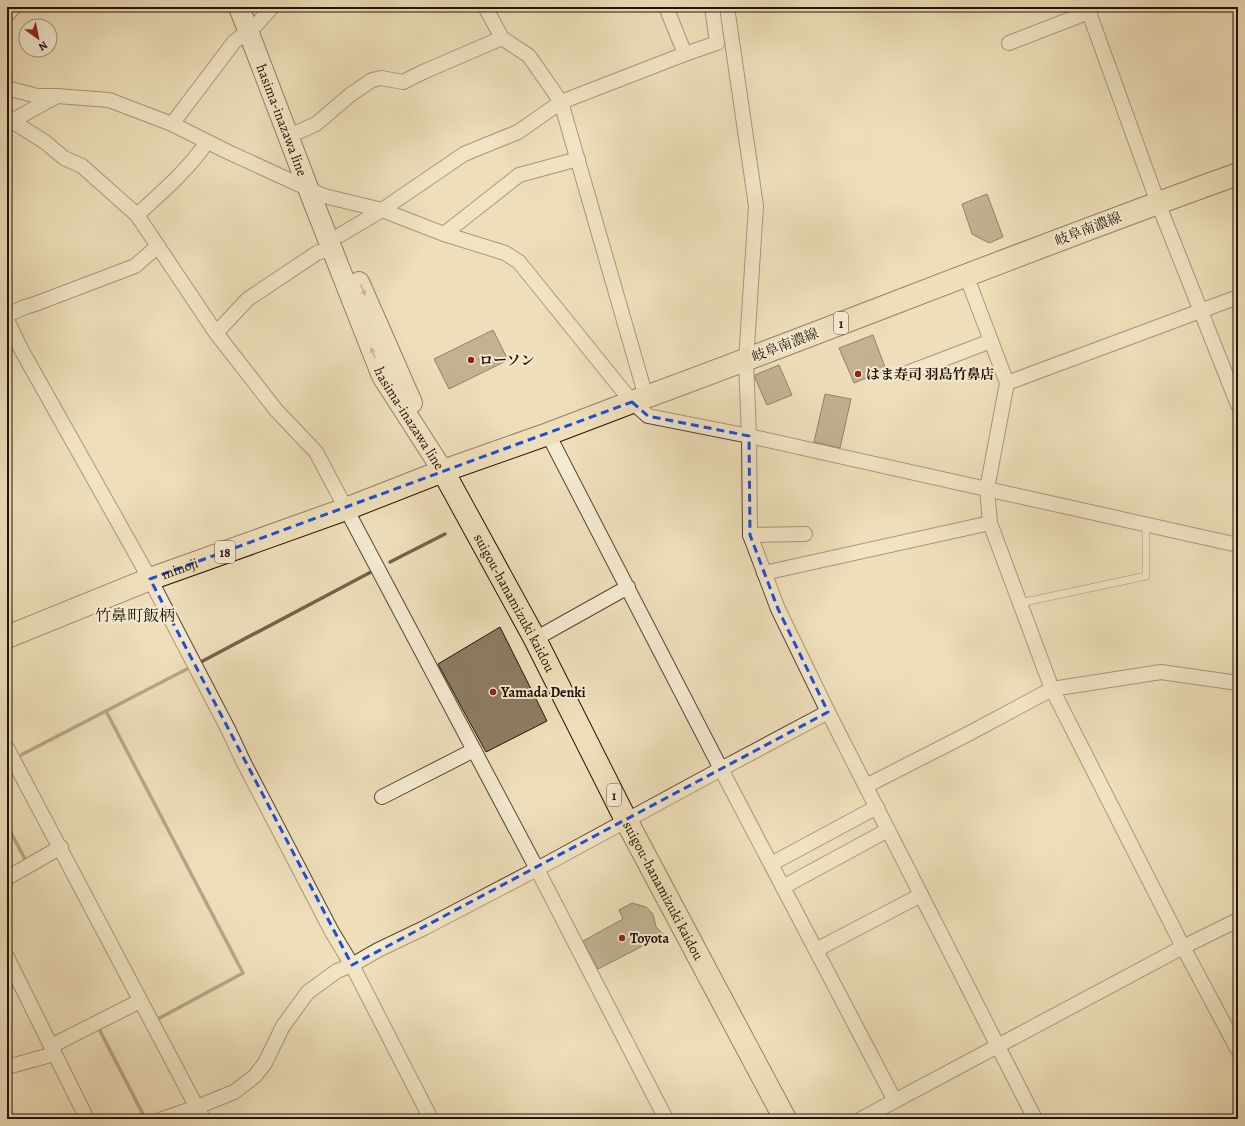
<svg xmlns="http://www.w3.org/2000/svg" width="1245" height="1126" viewBox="0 0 1245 1126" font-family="Alegreya,'Noto Serif JP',serif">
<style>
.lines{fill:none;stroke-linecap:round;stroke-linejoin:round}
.stream{stroke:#73634c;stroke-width:3.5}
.building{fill:#8c7d63;stroke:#221204}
.lane-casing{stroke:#554532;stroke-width:8}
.street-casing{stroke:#554532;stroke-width:16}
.secondary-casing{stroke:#221204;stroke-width:22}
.primary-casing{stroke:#221204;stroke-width:24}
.lane{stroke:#f4ead2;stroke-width:7}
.street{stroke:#f4ead2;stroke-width:14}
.secondary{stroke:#f4ead2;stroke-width:20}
.primary{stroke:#eedfba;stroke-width:22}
.oneway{fill:#968975}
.marked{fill:none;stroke:#1d4ed8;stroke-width:3;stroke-dasharray:8 5;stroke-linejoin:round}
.poi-dot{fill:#8f2418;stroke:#f4ead2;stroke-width:1.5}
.labels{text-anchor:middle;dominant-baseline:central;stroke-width:4;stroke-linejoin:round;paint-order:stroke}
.shield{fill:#f4ead2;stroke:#615342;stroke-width:1}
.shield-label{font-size:13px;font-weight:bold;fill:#221204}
.street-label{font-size:14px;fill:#221204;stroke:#f4ead2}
.poi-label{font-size:14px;font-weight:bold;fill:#221204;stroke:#f4ead2;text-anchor:start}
.quarter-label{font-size:16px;fill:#221204;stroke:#f4ead2}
</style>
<rect width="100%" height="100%" fill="#eedfba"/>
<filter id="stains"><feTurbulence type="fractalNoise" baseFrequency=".005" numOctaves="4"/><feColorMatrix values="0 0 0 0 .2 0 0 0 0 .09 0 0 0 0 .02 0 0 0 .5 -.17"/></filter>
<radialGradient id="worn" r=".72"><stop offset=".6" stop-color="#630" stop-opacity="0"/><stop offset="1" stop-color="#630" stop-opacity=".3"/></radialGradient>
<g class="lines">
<g class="stream">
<polyline points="390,562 445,534"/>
<polyline points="199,663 371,572"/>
<polyline points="106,711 243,973 156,1020 157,1021"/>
<polyline points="21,755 187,669"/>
<polyline points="7,825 26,861 23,863"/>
<polyline points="7,947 11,954"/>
<polyline points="96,1028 98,1027 145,1118"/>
</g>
</g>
<g class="building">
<polygon points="987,194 1003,237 989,243 972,234 962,204"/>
<polygon points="493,330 508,360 449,389 434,359"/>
<polygon points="873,335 886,370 854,383 839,348"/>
<polygon points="779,365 792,395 767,405 755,378 755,375"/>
<polygon points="825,394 851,399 840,448 814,442"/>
<polygon points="500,627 547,721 486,752 438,664"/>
<polygon points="632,903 646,907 653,914 656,927 664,935 598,969 583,941 623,919 619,910"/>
</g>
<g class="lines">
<g class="lane-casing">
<polyline id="lane" points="1020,603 1146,576 1146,524"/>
</g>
<g class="street-casing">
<g id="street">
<polyline points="485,7 502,38 529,56 561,102 646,397"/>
<polyline points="666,7 685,54"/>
<polyline points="727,7 756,206 746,361 749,436 750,535 778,609 828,712 1035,1119"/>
<polyline points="1087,7 1158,203 1238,405"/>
<polyline points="7,15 14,7"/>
<polyline points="1009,43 1089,12"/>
<polyline points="7,88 37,96 55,96"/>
<polyline points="7,120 10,120 45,142 64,158 82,166 137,215 216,333 276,410 316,452 537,869 666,1119"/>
<polyline points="14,123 17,118 57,96 109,100 172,124 226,151 324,196 382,210 444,234 505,253 519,262 632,402 648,416 749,436 1238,545"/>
<polyline points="172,124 234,42 256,25 272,7"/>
<polyline points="298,132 316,124 350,95 372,80 381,78 403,82 423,72 502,38"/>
<path d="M 137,215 C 162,192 188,170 207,142"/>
<polyline points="444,234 519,175 578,159"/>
<polyline points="340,235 382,210 464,154 518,132 561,102 685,54 717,43 712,7"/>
<polyline points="966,275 1007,383"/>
<polyline points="1238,297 1007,383 987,489 990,523 1052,689 1183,947 1238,1050"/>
<polyline points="7,315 25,307 35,304 135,266 158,246"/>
<polyline points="7,320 22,351 150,579 228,729 243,761 332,932 352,965 431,1119"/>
<polyline points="216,333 248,299 317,253 332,248"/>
<polyline points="907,373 991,341"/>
<polyline points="548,434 721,769 895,1101"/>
<polyline points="750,535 805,534"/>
<polyline points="764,573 990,523"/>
<polyline points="535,639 628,587"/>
<polyline points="7,748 203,1119"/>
<polyline points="866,786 968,734 1052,689 1161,672 1238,683"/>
<polyline points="382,797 474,750"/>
<polyline points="771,864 877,807"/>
<polyline points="7,878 61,847"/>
<polyline points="783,887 888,830"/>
<polyline points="816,950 921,895"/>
<polyline points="7,957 87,1119"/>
<polyline points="51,1046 140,1001"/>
<polyline points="7,1067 54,1054"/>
<polyline points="162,1119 197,1107 234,1092 255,1076 265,1063 283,1026 308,992 337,971 352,965 378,950 424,928 537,869 721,769 828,712"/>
<polyline points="861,1119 1183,947 1238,920"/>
</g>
</g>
<g class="secondary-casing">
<g id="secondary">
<path id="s1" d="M 239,7 L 313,201 L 382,376 L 443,471"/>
<polyline points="359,282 412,403"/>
</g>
</g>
<g class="primary-casing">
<g id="primary">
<path id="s2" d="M 443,471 L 535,639 L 626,820 L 785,1119"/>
<path id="s3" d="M 7,637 L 150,579 L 346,509 L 443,471 L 548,434 L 632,402 L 646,397 C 844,324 1039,245 1238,174"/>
</g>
</g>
<use href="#lane" class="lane"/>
<use href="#street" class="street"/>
<use href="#secondary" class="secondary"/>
<use href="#primary" class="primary"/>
</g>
<defs><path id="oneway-solid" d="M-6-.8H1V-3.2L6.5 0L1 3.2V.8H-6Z"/></defs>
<g class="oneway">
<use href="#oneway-solid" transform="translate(363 290) rotate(67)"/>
<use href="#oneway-solid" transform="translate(373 353) rotate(-112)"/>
</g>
<path d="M0 0H1245V1126H0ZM 632,402 L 648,416 L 749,436 L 750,535 L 778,609 L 828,712 L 352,965 L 150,579 Z" fill="#eedfba" fill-opacity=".55" fill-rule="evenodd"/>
<path class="marked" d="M 632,402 L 648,416 L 749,436 L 750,535 L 778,609 L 828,712 L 352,965 L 150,579 Z"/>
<g class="poi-dot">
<circle cx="471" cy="360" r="4"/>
<circle cx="858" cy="374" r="4"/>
<circle cx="493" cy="692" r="4"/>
<circle cx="622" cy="938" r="4"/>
</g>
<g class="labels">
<g class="shield">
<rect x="834" y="312" width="14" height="22" rx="3"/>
<rect x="215" y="541" width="20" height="22" rx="3"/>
<rect x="607" y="784" width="14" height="22" rx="3"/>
</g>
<g class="shield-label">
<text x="841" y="323">1</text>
<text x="225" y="552">18</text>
<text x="614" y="795">1</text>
</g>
<g class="street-label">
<text stroke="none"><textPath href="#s1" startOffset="121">hasima-inazawa line</textPath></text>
<text transform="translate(1088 229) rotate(-21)">岐阜南濃線</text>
<text transform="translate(785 345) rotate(-21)">岐阜南濃線</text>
<text stroke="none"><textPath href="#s1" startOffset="446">hasima-inazawa line</textPath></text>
<text stroke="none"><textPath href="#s3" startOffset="186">minoji</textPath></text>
<text stroke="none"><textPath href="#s2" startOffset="150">suigou-hanamizuki kaidou</textPath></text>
<text stroke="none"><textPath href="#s2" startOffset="474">suigou-hanamizuki kaidou</textPath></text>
</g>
<g class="poi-label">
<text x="479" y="360">ローソン</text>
<text x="866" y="374">はま寿司 羽島竹鼻店</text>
<text x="501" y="692">Yamada Denki</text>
<text x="630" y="938">Toyota</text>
</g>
<g class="quarter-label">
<text x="135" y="616">竹鼻町飯柄</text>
</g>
</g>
<rect width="1245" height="1126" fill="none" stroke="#eedfba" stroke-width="24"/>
<rect x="8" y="8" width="1229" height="1110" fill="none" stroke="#221204" stroke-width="2"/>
<rect x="12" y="12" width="1221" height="1102" fill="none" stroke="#221204"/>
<g transform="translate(38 38) rotate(147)"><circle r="19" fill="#f4ead2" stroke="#a09480"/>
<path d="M0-3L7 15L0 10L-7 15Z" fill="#8f2418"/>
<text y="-6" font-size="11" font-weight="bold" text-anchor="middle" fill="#221204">N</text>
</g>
<rect width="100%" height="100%" filter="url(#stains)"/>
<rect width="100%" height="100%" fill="url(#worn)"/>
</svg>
